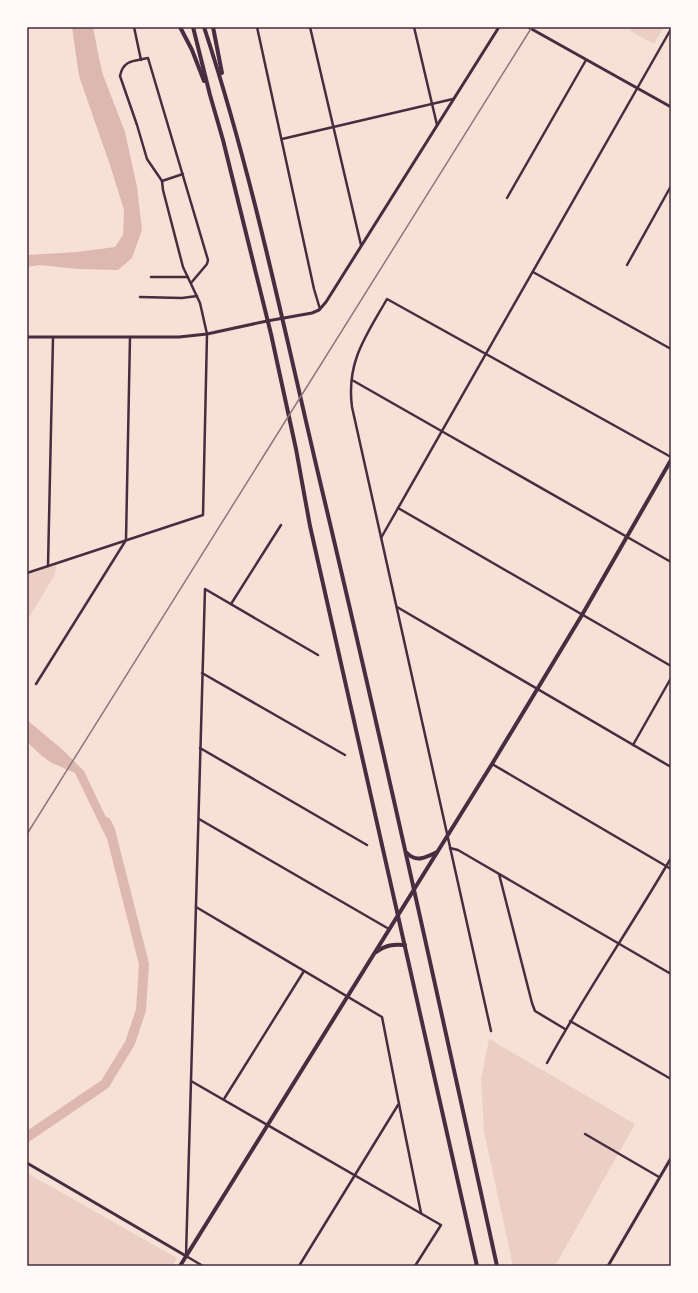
<svg xmlns="http://www.w3.org/2000/svg" width="698" height="1293" viewBox="0 0 698 1293" font-family="Montserrat,sans-serif">
<style>
.green{fill:#ebcfc5}
.water{fill:#dcb8b0}
.lines{fill:none;stroke-linecap:round;stroke-linejoin:round}
.river{stroke:#dcb8b0;stroke-width:10}
.minor{stroke:#4a2c40;stroke-width:2.5}
.tertiary{stroke:#4a2c40;stroke-width:3}
.primary{stroke:#4a2c40;stroke-width:4}
.trunk{stroke:#4a2c40;stroke-width:4}
.rail{stroke:#8f747c;stroke-width:1.5}
.neatline{fill:none;stroke:#4a2c40;stroke-width:1.5}
</style>
<rect width="100%" height="100%" fill="#f7e1d7"/>
<g class="green">
<polygon points="632,27 663,27 654,44 630,31"/>
<polygon points="56,565 56,570 54,576 27,621 27,575"/>
<polygon points="489,1039 635,1124 555,1266 513,1266 484,1132 481,1079"/>
<polygon points="27,1173 177,1258 172,1266 27,1266"/>
</g>
<g class="water">
<polygon points="72,27 93,27 100,63 103,75 125,132 137,187 142,230 132,258 118,270 78,269 40,265 27,267 27,255 77,252 115,247 123,235 124,210 110,165 79,76"/>
<polygon points="27,720 63,750 84,771 113,832 106,837 75,773 52,763 42,756 27,742"/>
</g>
<g class="lines">
<polyline class="river" points="27,1137 105,1084 130,1043 141,1010 144,964 110,830 106,822"/>
<g class="minor">
<polyline points="134,27 141,60"/>
<polyline points="257,27 314,289 320,309"/>
<polyline points="310,27 361,245"/>
<polyline points="414,27 437,125"/>
<polyline points="282,139 453,99"/>
<polyline points="162,181 183,174"/>
<polyline points="507,198 586,60"/>
<polyline points="627,265 671,186"/>
<polyline points="533,272 671,349"/>
<polyline points="151,277 188,277"/>
<polyline points="140,297 182,298 197,296"/>
<polyline points="352,380 671,562"/>
<polyline points="398,508 671,666"/>
<polyline points="381,538 671,29"/>
<polyline points="48,566 53,338"/>
<path d="M 27,573 L 203,515 L 207,334 L 200,303 L 183,267 L 163,190 L 162,181 L 147,159 L 137,125 L 120,76 C 123,60 134,61 148,58 L 208,260 L 207,264 L 191,283"/>
<polyline points="231,604 281,525"/>
<polyline points="397,607 671,767"/>
<polyline points="202,673 345,755"/>
<polyline points="36,684 126,540 130,337"/>
<polyline points="633,745 671,678"/>
<polyline points="200,748 367,845"/>
<polyline points="492,764 671,869"/>
<polyline points="199,819 389,929"/>
<polyline points="450,848 458,850 482,864 671,974"/>
<polyline points="499,874 532,1003 535,1011 565,1029"/>
<polyline points="196,907 382,1017 399,1104 421,1213"/>
<polyline points="570,1021 671,1079"/>
<path d="M 491,1031 L 352,407 C 346,362 366,336 387,299 L 671,457"/>
<path d="M 547,1063 C 585,993 631,927 671,858"/>
<polyline points="191,1081 441,1225 415,1266"/>
<polyline points="224,1099 304,971"/>
<polyline points="585,1134 659,1177"/>
<polyline points="203,1266 186,1256 205,589 318,655"/>
<polyline points="299,1266 398,1105"/>
</g>
<g class="tertiary">
<polyline points="528,27 671,107"/>
<polyline points="27,337 179,337 207,334 267,321 312,313 319,310 326,302 499,27"/>
<polyline points="27,1163 186,1256"/>
<polyline points="608,1266 671,1158"/>
</g>
<polyline class="primary" points="180,1266 492,764 582,615 671,460"/>
<g class="trunk">
<polyline points="180,27 192,50 204,81"/>
<polyline points="193,27 210,95 223,140 271,334 296,449 310,526 477,1266"/>
<path d="M 204,27 C 252,173 283,324 318,473 C 381,737 439,1001 497,1266"/>
<polyline points="213,27 222,73"/>
<path d="M 407,853 C 416,863 427,857 437,852"/>
<path d="M 376,952 C 386,945 393,944 405,945"/>
</g>
<polyline class="rail" points="27,834 532,27"/>
</g>
<rect width="698" height="1293" fill="none" stroke="#fffaf5" stroke-width="56"/>
<rect x="28" y="28" width="642" height="1237" class="neatline"/>
</svg>
